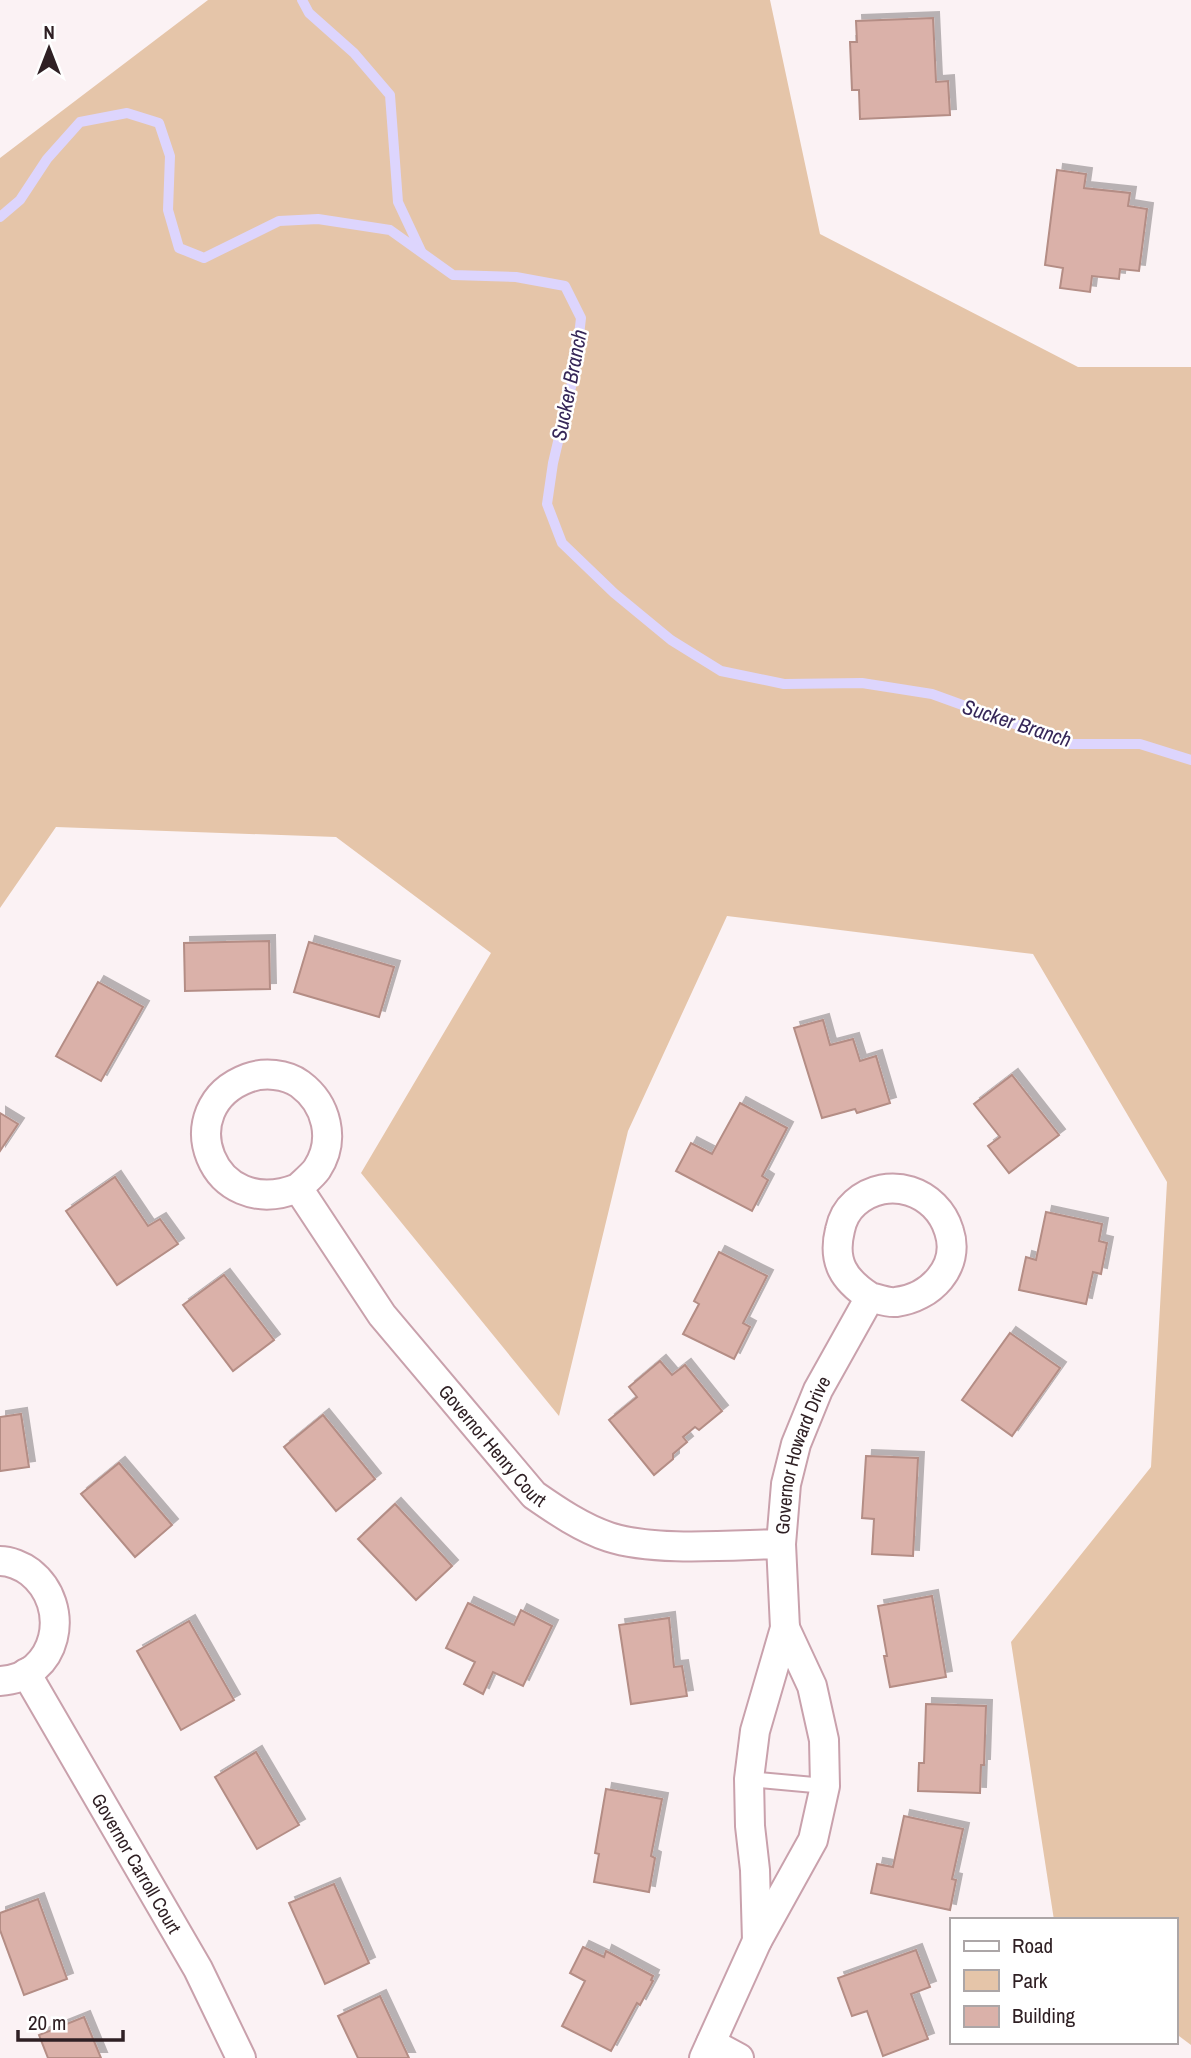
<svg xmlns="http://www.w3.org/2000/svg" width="1191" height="2058" viewBox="0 0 1191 2058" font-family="'Archivo Narrow',sans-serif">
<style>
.green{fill:#e5c5a9}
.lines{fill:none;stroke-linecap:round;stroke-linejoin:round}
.stream{stroke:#ddd5fd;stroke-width:10}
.building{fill:#dab1a9;stroke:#b48d85;stroke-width:2;filter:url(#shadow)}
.lane-casing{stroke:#c9a1ac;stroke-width:18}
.street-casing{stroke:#c9a1ac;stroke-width:32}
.lane{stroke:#fff;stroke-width:14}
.street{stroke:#fff;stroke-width:28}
.labels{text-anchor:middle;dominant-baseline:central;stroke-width:5;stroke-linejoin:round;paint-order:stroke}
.street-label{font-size:19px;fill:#2f2024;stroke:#fff}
.water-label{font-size:21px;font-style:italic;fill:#362758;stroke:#fff}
</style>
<defs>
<filter id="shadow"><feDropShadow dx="6" dy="-6" stdDeviation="0" flood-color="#0004"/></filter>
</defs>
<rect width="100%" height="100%" fill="#fbf2f4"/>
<polygon class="green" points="208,0 770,0 820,234 1078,367 1191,367 1191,2045 1175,2033 1175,1920 1054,1920 1011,1642 1151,1467 1167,1182 1033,954 727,916 628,1131 559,1416 361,1173 491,953 336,837 56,827 0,908 0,158"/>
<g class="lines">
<g class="stream">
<polyline points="302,0 309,13 354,53 390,95 398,202 421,251"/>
<polyline points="0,217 20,200 47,159 80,122 127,113 159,123 170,156 168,210 179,248 204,258 279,221 318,219 390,230 453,275 516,277 565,286 581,318 575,370 553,463 547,504 562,543 614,593 671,640 721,671 784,684 862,683 932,694 1070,744 1140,744 1191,760"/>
</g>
</g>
<g class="building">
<polygon points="933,18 936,82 948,81 950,115 860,119 859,90 852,90 850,42 857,42 856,21"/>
<polygon points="1057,170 1086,174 1084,188 1130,193 1128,206 1147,209 1139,271 1120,269 1119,279 1092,276 1090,292 1060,288 1063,268 1045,265"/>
<polygon points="269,941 270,989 185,991 184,943"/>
<polygon points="309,942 394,967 379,1017 294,992"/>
<polygon points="98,982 143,1007 101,1081 56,1056"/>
<polygon points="823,1020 830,1045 853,1039 860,1061 876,1056 890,1103 857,1113 855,1109 822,1118 794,1028"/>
<polygon points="1012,1075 1059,1135 1009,1173 988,1146 1000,1137 974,1104"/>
<polygon points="740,1103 787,1128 762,1176 768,1180 752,1211 676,1171 691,1143 712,1154"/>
<polygon points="0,1113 18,1124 0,1151"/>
<polygon points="115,1177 148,1226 160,1219 178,1244 117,1285 66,1211"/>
<polygon points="1046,1212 1102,1224 1099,1241 1107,1243 1101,1274 1093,1272 1086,1304 1019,1290 1026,1257 1036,1260"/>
<polygon points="719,1252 767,1276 743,1323 750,1327 734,1359 683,1334 699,1304 694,1301"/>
<polygon points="224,1275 274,1340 233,1371 183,1305"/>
<polygon points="1010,1333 1060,1368 1012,1436 962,1400"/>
<polygon points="660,1361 672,1375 685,1365 722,1411 699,1430 695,1427 683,1437 687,1442 673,1454 673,1459 654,1475 609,1420 637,1397 629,1387"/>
<polygon points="21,1414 29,1467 0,1471 0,1417"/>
<polygon points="323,1415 375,1479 336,1511 284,1447"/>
<polygon points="866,1456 918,1458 913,1556 872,1554 874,1519 862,1518"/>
<polygon points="119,1463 172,1525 135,1557 81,1494"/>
<polygon points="395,1504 452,1566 416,1600 358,1539"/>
<polygon points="932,1596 946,1677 890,1687 884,1656 887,1656 878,1606"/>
<polygon points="468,1603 514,1625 521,1610 552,1626 523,1686 493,1672 483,1694 464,1684 475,1662 446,1648"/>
<polygon points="669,1618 674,1667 682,1666 687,1696 631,1704 619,1625"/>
<polygon points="189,1621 234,1700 181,1730 137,1651"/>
<polygon points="926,1704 986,1706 984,1765 981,1765 980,1793 918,1791 919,1763 924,1763"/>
<polygon points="256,1752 299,1825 257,1849 215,1777"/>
<polygon points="606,1789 662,1799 651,1856 655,1858 649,1892 594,1882 599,1854 595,1853"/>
<polygon points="904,1816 963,1829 952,1879 956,1880 950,1910 871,1893 877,1864 893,1867"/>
<polygon points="334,1884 369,1963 325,1984 289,1903"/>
<polygon points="38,1899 67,1979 24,1995 0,1930 0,1913"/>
<polygon points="583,1947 604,1957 606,1951 653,1976 651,1980 653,1981 640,2005 637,2003 611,2051 562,2026 585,1981 570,1973"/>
<polygon points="916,1950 930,1987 911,1994 928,2039 883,2056 867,2011 852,2016 838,1978"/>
<polygon points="380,1996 409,2058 358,2058 338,2016"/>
<polygon points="84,2017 101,2058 48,2058 39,2035"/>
</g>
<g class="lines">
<g class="lane-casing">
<polyline id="lane" points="749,1779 825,1786"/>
</g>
<g class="street-casing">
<g id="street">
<path id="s1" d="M 298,1188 C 304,1182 312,1176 317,1169 C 336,1140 327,1104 300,1084 C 286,1074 264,1072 248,1078 C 169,1107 211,1223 298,1188 L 382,1315 L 534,1495 C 557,1511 582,1528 609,1537 C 655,1552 732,1545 781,1544"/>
<path d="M 0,1561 C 10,1561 22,1566 30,1572 C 73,1606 58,1678 0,1681"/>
<path id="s2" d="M 26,1673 L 198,1969 L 241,2058"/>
<path id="s3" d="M 757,1941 L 755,1870 L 750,1826 L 749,1779 L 755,1731 L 785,1628 L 781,1544 L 786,1484 L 796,1444 L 818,1390 L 870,1297 C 878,1299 888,1303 896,1302 C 930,1298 961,1267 949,1231 C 937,1191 888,1174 855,1203 C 847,1210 842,1220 840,1230 C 832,1262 844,1280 870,1297"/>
<polyline points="711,2043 739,2058"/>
<polyline points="704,2058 757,1941 813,1840 825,1786 824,1740 812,1686 785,1628"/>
</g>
</g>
<use href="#lane" class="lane"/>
<use href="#street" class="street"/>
</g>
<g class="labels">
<g class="street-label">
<text stroke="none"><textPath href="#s1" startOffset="702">Governor Henry Court</textPath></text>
<text stroke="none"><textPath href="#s3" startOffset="494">Governor Howard Drive</textPath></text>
<text stroke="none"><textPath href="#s2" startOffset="220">Governor Carroll Court</textPath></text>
</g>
<g class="water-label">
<text transform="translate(569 385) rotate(-79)">Sucker Branch</text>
<text transform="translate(1017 723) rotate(18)">Sucker Branch</text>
</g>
</g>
<rect x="950" y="1918" width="228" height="126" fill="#ffffff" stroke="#aca6a7" stroke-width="2"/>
<rect x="964" y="1941" width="35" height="10" fill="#ffffff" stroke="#aca6a7" stroke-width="2"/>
<text x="1012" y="1953" font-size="21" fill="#2f2024">Road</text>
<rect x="964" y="1970" width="35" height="21" fill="#e5c5a9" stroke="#aca6a7" stroke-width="2"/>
<text x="1012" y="1988" font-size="21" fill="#2f2024">Park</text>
<rect x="964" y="2006" width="35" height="21" fill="#dab1a9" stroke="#aca6a7" stroke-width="2"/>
<text x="1012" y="2023" font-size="21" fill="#2f2024">Building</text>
<g transform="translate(49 49)" stroke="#ffffff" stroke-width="5" paint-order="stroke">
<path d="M0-5L12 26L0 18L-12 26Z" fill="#2f2024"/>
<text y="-10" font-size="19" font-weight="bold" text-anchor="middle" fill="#2f2024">N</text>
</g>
<path d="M18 2030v10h105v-10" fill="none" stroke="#2f2024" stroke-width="3.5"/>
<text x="28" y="2030" font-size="21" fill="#2f2024" stroke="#ffffff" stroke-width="5" paint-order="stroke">20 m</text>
</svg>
